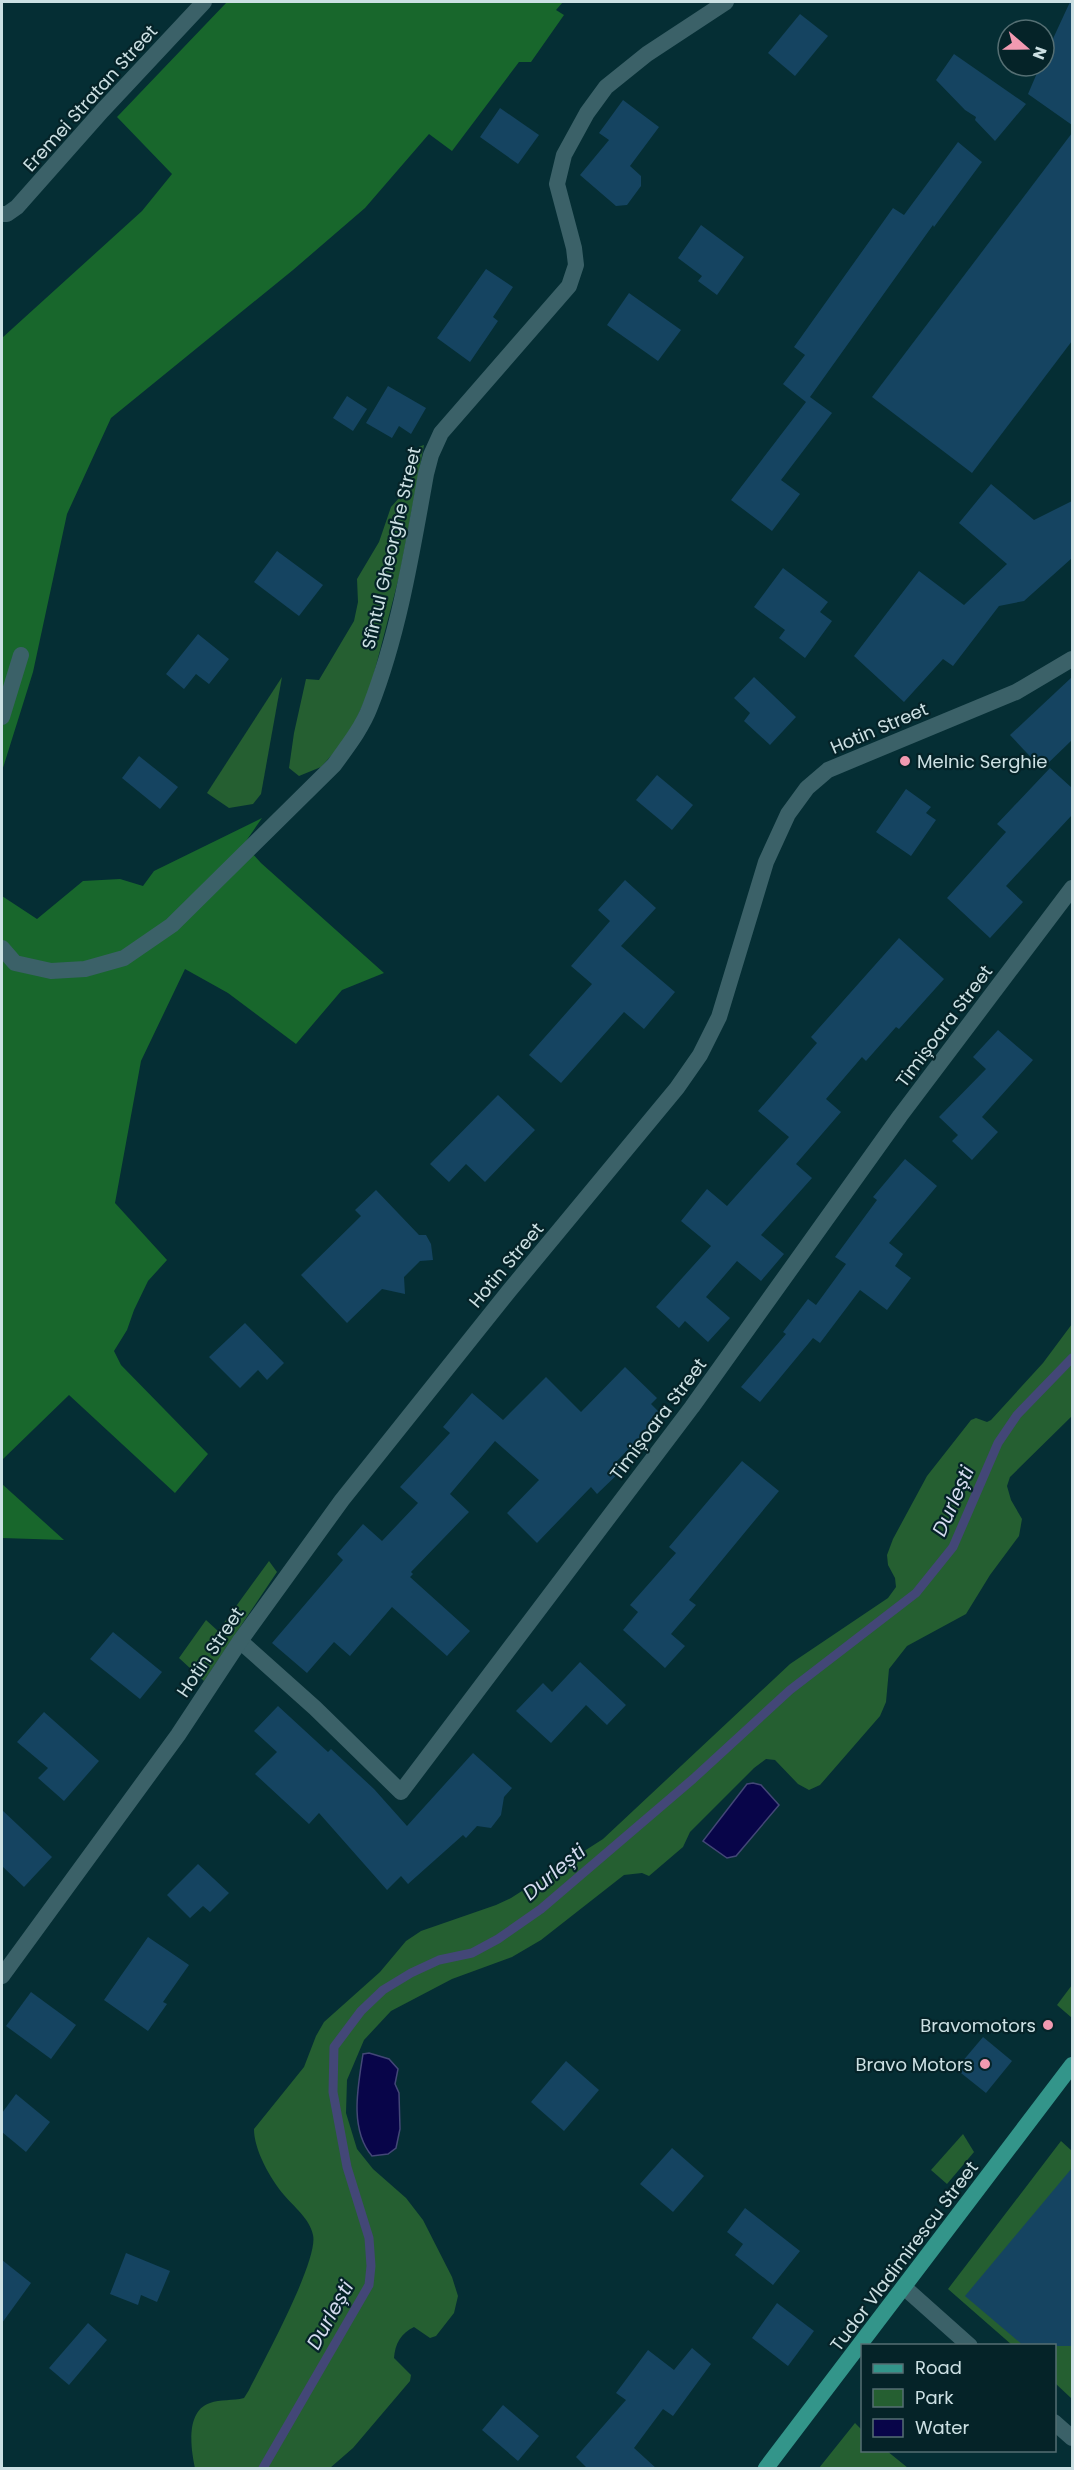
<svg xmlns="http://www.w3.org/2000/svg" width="1074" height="2470" viewBox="0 0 1074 2470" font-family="Poppins,sans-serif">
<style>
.green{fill:#255f31}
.forest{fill:#18672c}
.water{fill:#080549;stroke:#434777;stroke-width:1.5}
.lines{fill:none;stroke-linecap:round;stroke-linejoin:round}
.stream{stroke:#434777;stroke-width:9}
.building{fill:#154461}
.minor{stroke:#3b6168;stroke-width:16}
.primary{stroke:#33958a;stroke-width:16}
.poi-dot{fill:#f19ab1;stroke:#052328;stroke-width:2}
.labels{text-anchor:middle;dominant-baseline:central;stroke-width:4.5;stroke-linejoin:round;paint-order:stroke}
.street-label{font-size:18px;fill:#cce0e3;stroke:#052328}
.poi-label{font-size:18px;fill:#cce0e3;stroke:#052328;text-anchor:end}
.water-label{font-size:20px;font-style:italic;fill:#d4dbef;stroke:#052328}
</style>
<rect width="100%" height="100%" fill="#052e34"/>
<g class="green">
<polygon points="424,445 400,573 370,689 348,737 321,767 299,776 289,768 294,733 306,679 319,680 354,621 358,602 357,579 379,542 391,507 408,488 418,447"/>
<polygon points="282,677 261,794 253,804 229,808 207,793"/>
<path d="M 1072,1324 L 1072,1416 L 1010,1477 L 1007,1486 L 1011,1500 L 1022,1519 L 1019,1536 L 990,1575 L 966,1614 L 907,1646 L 889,1669 L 886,1702 L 880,1716 L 820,1785 L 809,1790 L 798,1784 L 775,1760 L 766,1759 L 754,1768 L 690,1832 L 683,1847 L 649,1876 L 642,1873 L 624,1875 L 541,1940 L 512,1957 L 452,1979 L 391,2011 L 364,2040 L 347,2080 L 346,2113 L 357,2149 L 373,2169 L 406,2198 L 423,2220 L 452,2277 L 458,2296 L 454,2313 L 436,2336 L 430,2338 L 414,2327 C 401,2333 395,2344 394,2358 L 411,2375 L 410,2381 L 353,2448 L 330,2468 L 195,2468 C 191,2450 185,2411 210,2403 C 220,2399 233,2401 244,2398 L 249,2390 C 263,2362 319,2260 313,2235 C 310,2219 294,2207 284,2195 C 270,2178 254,2150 254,2129 L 304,2067 L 316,2036 L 324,2022 L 380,1972 L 406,1941 L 421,1931 L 496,1905 L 511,1898 L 603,1839 L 790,1664 L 888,1598 L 896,1587 L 895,1578 L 888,1565 L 887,1555 L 893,1539 L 927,1476 L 971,1420 L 976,1418 L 987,1422 L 991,1420 L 1043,1363 Z"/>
<polygon points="269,1561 277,1572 204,1681 179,1658 206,1620 218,1631"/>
<polygon points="1072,1985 1072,2018 1057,2005"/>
<polygon points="963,2134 974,2152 947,2184 931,2170"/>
<polygon points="1061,2141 1072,2151 1072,2399 1055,2383 1054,2346 1012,2345 948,2289"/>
<polygon points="855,2423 862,2430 862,2450 887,2451 908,2468 819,2468"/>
</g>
<g class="forest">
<polygon points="227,2 563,2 556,10 564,15 531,62 519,62 452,151 429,134 365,208 293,270 111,418 67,514 33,672 2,771 2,338 142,211 172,174 117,117"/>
<polygon points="262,818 244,844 261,863 384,973 342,990 296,1044 228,993 185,969 141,1061 115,1203 167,1260 148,1281 134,1310 127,1330 114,1351 121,1365 208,1454 175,1493 69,1395 2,1460 2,896 37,919 83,881 120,879 143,886 154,871"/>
<polygon points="2,1484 64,1540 2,1538"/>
</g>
<g class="water">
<polygon points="753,1783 761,1785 779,1805 736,1856 727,1858 703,1841 747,1784"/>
<path d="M 369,2053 L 389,2059 L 398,2069 L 395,2084 L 399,2093 L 400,2129 L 396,2148 L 388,2154 L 372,2156 C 349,2129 358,2086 363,2054 Z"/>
</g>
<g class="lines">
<polyline class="stream" points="263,2468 369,2285 371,2266 369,2238 347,2167 333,2092 334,2047 361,2011 383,1990 411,1973 439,1960 472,1953 498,1939 541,1909 693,1779 790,1690 916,1593 953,1547 998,1443 1017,1415 1072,1358"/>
</g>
<g class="building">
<polygon points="1070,2 1072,2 1072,125 1028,94 1040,66 1044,66 1044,58"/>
<polygon points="800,14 828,36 795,76 768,53"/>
<polygon points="954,54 1026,104 995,141 975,120 976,117 965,110 936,80"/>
<polygon points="623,100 659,127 630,166 641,176 641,186 627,205 616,206 580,175 609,140 599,133"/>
<polygon points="500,108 539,135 518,164 480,137"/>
<polygon points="1072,133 1072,341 972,473 872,397"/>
<polygon points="958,142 982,162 934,227 933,225 810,397 832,413 781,480 800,494 772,531 731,500 806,402 783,384 805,355 794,347 893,208 904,215"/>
<polygon points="701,225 744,257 717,295 698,281 702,276 678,258"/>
<polygon points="486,269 513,287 493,317 498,321 470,362 437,338"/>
<polygon points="629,293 681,330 658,361 607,325"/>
<polygon points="388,386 426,408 411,434 399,426 392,438 366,423"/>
<polygon points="347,396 367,409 353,431 333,418"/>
<polygon points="991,484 1034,520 1072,501 1072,558 1024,601 999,606 953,666 943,659 904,702 854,656 919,571 964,605 1007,564 959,523"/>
<polygon points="277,551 323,585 299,616 254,582"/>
<polygon points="783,568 828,602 820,612 832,621 805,658 779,638 785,630 754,607"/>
<polygon points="198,634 229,659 209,684 196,674 184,689 166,674"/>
<polygon points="754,677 796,717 770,745 744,721 750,713 734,698"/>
<polygon points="1072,677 1072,740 1042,769 1010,735"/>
<polygon points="139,756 178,787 160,809 122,778"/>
<polygon points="1050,768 1072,788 1072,815 1006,886 1023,902 990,938 947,898 1006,832 997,824"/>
<polygon points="657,775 693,805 672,830 636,800"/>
<polygon points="906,789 931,807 926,813 936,820 911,856 876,832"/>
<polygon points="625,880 656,908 621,946 675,992 644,1029 624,1012 561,1083 529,1055 592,984 571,966 610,921 598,910"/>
<polygon points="899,938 944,979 899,1029 896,1027 866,1061 862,1057 826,1099 841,1112 796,1164 812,1178 761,1235 784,1254 761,1281 737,1261 706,1297 730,1318 708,1342 685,1321 679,1328 656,1307 711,1246 681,1221 707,1189 727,1206 789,1137 758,1111 817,1043 811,1037"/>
<polygon points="998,1030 1033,1060 982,1117 998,1132 972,1160 952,1141 958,1135 939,1117 986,1069 973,1057"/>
<polygon points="498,1095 535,1130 485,1182 466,1164 449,1182 430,1164"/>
<polygon points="905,1159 937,1186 889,1243 903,1254 895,1266 911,1278 887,1310 860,1290 820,1343 813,1338 760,1402 741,1387 786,1334 783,1332 808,1299 816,1305 846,1264 835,1257 877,1200 873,1197"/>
<polygon points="376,1190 419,1235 426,1235 431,1244 433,1260 420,1261 404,1277 405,1294 382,1289 347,1323 301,1275 361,1216 355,1210"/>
<polygon points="245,1323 284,1363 267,1380 258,1370 240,1388 209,1357"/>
<polygon points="625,1367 657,1398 651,1404 662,1415 616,1462 623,1469 597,1494 591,1487 537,1543 507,1513 539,1480 495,1441 450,1494 469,1512 411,1572 413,1574 410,1577 470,1631 447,1656 392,1607 350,1656 334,1642 307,1673 272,1643 343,1560 337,1554 363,1524 382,1541 418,1503 400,1487 450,1433 443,1427 472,1393 503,1420 546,1377 581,1412"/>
<polygon points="742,1461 779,1491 689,1600 696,1605 671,1634 685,1646 665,1668 623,1630 638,1612 630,1605 676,1553 669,1547"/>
<polygon points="113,1632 162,1672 140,1699 90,1659"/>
<polygon points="580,1662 626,1705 607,1725 586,1705 551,1743 516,1711 543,1683 552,1692"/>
<polygon points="278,1706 328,1752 331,1749 374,1789 407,1826 473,1753 512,1788 504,1797 501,1815 491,1828 477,1826 466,1838 463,1835 408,1884 401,1876 387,1890 319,1813 309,1824 255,1774 277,1752 254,1731"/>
<polygon points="44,1712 99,1761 64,1801 38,1778 48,1768 17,1742"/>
<polygon points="2,1810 52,1857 24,1887 2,1866"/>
<polygon points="198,1864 229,1893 210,1912 203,1906 190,1918 167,1895"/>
<polygon points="148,1937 189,1965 163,2002 167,2004 148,2031 104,2000"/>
<polygon points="31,1992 76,2025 51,2059 6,2026"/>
<polygon points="983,2037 1012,2061 986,2093 956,2069"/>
<polygon points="566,2061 599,2090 564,2131 531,2102"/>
<polygon points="16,2094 50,2122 26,2152 2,2132 2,2113"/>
<polygon points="672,2148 704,2176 673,2212 640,2184"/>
<polygon points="1072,2168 1072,2346 1024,2346 965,2296"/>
<polygon points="745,2208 800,2251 773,2285 735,2255 743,2244 727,2232"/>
<polygon points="126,2253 170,2271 157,2302 141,2295 138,2305 110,2294"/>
<polygon points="2,2260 31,2283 2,2323"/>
<polygon points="777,2303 814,2331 788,2366 752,2338"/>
<polygon points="88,2323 107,2340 69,2385 49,2368"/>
<polygon points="692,2348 711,2364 673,2416 663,2409 634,2448 657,2469 588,2469 576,2457 626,2400 616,2393 648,2350 674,2370"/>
<polygon points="503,2405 539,2436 518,2461 482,2430"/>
</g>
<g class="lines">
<g class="minor">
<polyline points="2,214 7,214 17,207 102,111 204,2"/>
<polyline points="2,717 21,655"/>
<path d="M 2,948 L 15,963 L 51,971 L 85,969 L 124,958 L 172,925 L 334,765 C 347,747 362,728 370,707 C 399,633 412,552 426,474 L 431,455 L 441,433 L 569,286 L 576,265 L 574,248 L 557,184 L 564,155 L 587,113 L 606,87 L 647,54 L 726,2"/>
<polyline points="240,1641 315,1708 401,1792 692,1407 900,1116 1072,888"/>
<polyline points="2,1976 178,1735 240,1641 342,1500 509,1291 677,1088 700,1055 719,1017 766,862 788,814 807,788 828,770 1016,692 1072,659"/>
<polyline points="905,2288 970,2346"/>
<polyline points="1054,2422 1072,2438"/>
</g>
<polyline class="primary" points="766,2468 1072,2065"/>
</g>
<g class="poi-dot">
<circle cx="905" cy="761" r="6"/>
<circle cx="1048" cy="2025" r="6"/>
<circle cx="985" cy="2064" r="6"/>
</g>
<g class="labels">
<g class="street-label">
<text transform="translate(90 98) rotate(-48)">Eremei Stratan Street</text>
<text transform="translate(391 548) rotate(-77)">Sfîntul Gheorghe Street</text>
<text transform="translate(879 728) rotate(-23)">Hotin Street</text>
<text transform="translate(944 1026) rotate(-53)">Timișoara Street</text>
<text transform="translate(506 1265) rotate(-50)">Hotin Street</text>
<text transform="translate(658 1419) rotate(-53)">Timișoara Street</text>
<text transform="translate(210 1652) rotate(-56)">Hotin Street</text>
<text transform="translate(904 2256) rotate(-53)">Tudor Vladimirescu Street</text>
</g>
<g class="poi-label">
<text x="917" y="761" text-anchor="start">Melnic Serghie</text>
<text x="1036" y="2025">Bravomotors</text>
<text x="973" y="2064">Bravo Motors</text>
</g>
<g class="water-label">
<text transform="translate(953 1501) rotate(-66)">Durlești</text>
<text transform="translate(554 1872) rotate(-40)">Durlești</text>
<text transform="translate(330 2315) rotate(-61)">Durlești</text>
</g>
</g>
<rect width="1074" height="2470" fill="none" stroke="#cce0e3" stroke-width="6"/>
<rect x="861" y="2344" width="195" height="108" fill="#052328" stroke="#556f73" stroke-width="1.5"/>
<rect x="873" y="2364" width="30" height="9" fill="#33958a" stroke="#556f73" stroke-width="1.5"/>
<text x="915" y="2374" font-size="18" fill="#cce0e3">Road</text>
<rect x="873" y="2389" width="30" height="18" fill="#255f31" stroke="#556f73" stroke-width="1.5"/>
<text x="915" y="2404" font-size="18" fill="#cce0e3">Park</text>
<rect x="873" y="2419" width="30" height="18" fill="#080549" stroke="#556f73" stroke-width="1.5"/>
<text x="915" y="2434" font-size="18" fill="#cce0e3">Water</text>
<g transform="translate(1026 48) rotate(110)"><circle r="28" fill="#052328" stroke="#556f73" stroke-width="1.5"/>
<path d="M0-4.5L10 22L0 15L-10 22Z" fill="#f19ab1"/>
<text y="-9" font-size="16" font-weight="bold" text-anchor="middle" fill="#cce0e3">N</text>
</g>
</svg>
